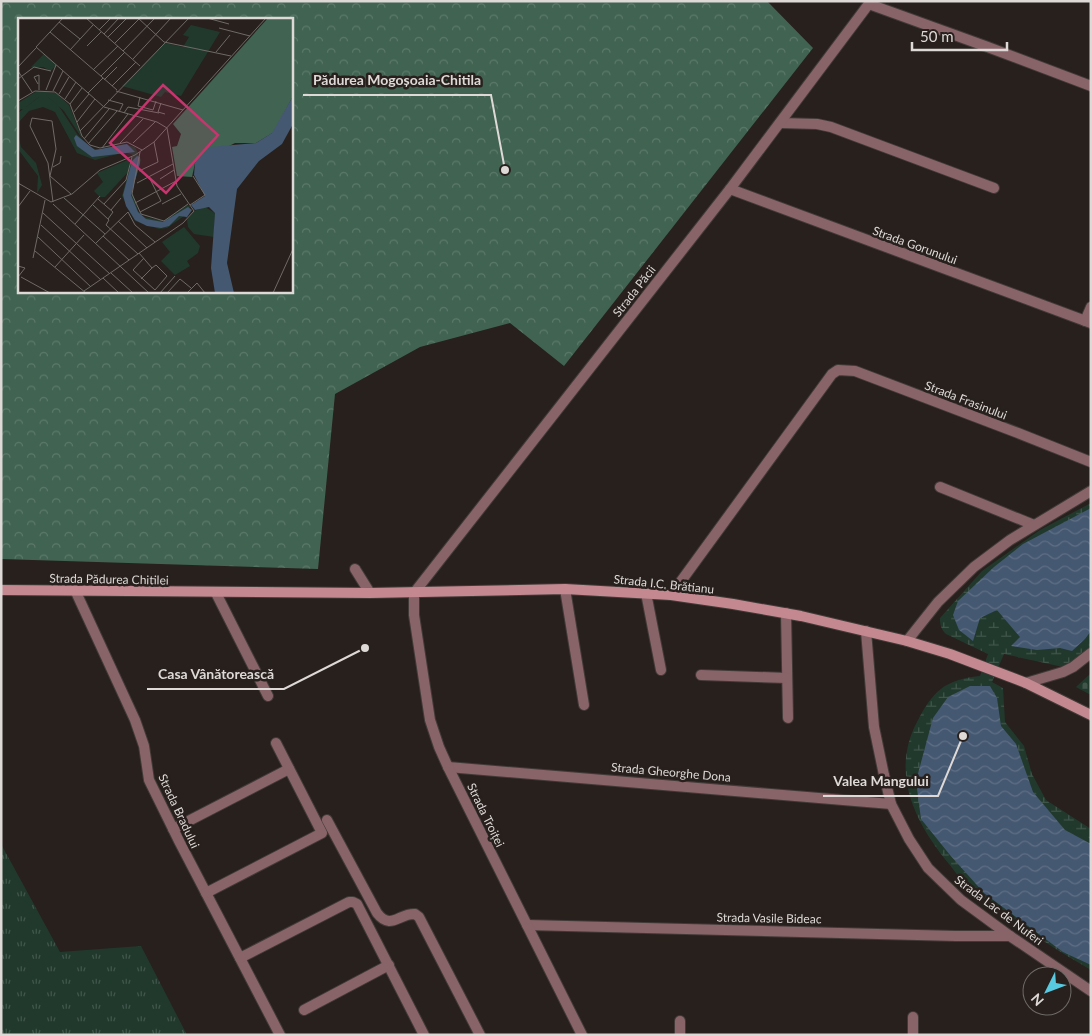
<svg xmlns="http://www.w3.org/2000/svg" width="1092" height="1036" viewBox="0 0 1092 1036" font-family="Lato,sans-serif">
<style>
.grass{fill:url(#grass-tufts)}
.forest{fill:url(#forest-crowns);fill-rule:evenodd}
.wetland{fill:url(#wetland-marsh)}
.cemetery{fill:url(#cemetery-stones)}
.water{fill:url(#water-waves)}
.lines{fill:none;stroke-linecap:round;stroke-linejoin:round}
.minor-casing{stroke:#413a37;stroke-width:12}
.secondary-casing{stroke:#413a37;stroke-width:12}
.minor{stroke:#886368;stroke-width:10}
.secondary{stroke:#c38890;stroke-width:10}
.labels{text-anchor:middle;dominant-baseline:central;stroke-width:5;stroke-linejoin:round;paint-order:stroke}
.street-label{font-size:12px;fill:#ded9d7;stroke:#27201d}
.inset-road{fill:none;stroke:#706a67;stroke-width:1}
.view{fill:#c6356e;fill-opacity:0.15;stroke:#c6356e;stroke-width:2.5}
.inset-edge{fill:none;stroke:#ded9d7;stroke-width:2.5}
.leader{fill:none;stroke:#ded9d7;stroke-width:2}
.callout-dot{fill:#ded9d7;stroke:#27201d;stroke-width:2}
.callout-label{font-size:14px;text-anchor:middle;font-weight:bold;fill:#ded9d7;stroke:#27201d;stroke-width:5;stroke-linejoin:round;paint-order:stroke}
</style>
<defs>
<pattern id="grass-tufts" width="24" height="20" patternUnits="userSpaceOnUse" patternTransform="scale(1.25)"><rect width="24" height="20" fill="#21392d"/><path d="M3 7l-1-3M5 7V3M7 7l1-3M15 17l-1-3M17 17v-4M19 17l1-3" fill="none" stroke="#41554b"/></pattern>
<pattern id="forest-crowns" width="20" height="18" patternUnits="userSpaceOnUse" patternTransform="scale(1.25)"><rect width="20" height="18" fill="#416352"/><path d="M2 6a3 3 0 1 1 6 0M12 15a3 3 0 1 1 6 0" fill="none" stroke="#5c796a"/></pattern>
<pattern id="wetland-marsh" width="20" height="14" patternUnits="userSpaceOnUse" patternTransform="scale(1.25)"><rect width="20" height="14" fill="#21392d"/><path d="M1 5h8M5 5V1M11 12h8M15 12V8" fill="none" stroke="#41554b"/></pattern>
<pattern id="cemetery-stones" width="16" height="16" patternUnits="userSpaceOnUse" patternTransform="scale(1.25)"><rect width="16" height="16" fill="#21392d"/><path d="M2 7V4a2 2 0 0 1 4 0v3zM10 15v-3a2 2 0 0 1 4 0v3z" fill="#41554b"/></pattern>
<pattern id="water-waves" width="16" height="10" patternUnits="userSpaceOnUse" patternTransform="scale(1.25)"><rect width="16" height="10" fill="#445871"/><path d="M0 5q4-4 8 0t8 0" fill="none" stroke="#5f6f84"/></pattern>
</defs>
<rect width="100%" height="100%" fill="#27201d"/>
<polygon class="grass" points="1,844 60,952 141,946 187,1035 1,1035"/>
<path class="forest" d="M 1,1 L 767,1 L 813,48 L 564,366 L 510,323 L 420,347 L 335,394 L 318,569 L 1,559 ZM 19,19 L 291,19 L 291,291 L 19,291 Z"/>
<path class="wetland" d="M 1091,503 L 1091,649 L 1063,667 L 1004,654 L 992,682 L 1003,688 L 1005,722 L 1024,746 L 1032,774 L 1046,800 L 1091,829 L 1091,970 C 1076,961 1060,952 1045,942 C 1031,932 1017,922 1002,911 C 991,903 979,896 968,887 C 961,881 955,871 949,864 C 915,823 890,773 917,722 C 933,691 944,680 980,676 L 988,654 L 946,634 C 941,629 940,625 940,618 L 982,571 L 1040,530 Z"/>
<polygon class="cemetery" points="1091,673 1091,695 1076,687"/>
<g class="water">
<polygon points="1091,508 1091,631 1085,639 1072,651 1060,648 1037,650 1011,646 1020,637 997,610 980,618 973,641 959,630 953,615 958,601 994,567 1023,544"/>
<polygon points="970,686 990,686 997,698 1001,726 1016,744 1033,792 1065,830 1091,844 1091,965 1063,952 984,893 950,855 921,819 916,781 933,718 948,697"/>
</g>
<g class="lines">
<g class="minor-casing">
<g id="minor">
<polyline points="869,4 985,46 1091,86"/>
<polyline points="780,123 817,124 831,127 994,188"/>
<polyline points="730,189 1091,323"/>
<polyline points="1085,321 1091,307"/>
<polyline points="940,487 1034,525"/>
<polyline points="355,569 370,593"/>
<polyline points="565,589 584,705"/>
<polyline points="75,590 135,720 144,746 149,780 180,843 280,1035"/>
<polyline points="216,593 268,696"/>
<polyline points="646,593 661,670"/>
<polyline points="671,595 832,374 838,370 855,371 1018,433 1091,462"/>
<polyline points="786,613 788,718"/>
<polyline points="866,631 874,727 884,775 891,804 909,839 928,868 961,900 1010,936 1091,991"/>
<polyline points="907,641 938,602 974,567 1010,540 1091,491"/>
<polyline points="701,675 787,678"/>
<polyline points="1026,683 1063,672 1073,667 1091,653"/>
<polyline points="448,767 891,804"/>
<path d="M 327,820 L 377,913 C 391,931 399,913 415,914 L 419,917 L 480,1035"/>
<polyline points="173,829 289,769"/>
<polyline points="206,893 322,833 276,743"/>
<polyline points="527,925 956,936 1010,936"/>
<polyline points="240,958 349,902 353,902 357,904 424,1035"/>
<polyline points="304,1010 389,965"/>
<polyline points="913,1017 913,1035"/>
<polyline points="680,1021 680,1035"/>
<polyline points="582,1035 448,767 439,747 430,720 414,615 414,593 730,189 871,1"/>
</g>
</g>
<g class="secondary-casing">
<polyline id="secondary" points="1,590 370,593 565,589 671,595 733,604 801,616 907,641 950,654 1026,683 1091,715"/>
</g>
<use href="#minor" class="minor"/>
<use href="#secondary" class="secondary"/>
</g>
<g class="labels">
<g class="street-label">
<text transform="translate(915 245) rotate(20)">Strada Gorunului</text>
<text transform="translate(634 291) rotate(-52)">Strada Păcii</text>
<text transform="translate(966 400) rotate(21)">Strada Frasinului</text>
<text transform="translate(109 579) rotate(1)">Strada Pădurea Chitilei</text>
<text transform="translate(664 584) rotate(6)">Strada I.C. Brătianu</text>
<text transform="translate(671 772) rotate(5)">Strada Gheorghe Dona</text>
<text transform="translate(179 811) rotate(65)">Strada Bradului</text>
<text transform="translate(486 815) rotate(64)">Strada Troiței</text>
<text transform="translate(999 910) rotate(37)">Strada Lac de Nuferi</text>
<text transform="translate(769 918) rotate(1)">Strada Vasile Bideac</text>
</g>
</g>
<g transform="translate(18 18)">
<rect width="275" height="275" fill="#27201d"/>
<path d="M 173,7 L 202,14 L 163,78 L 147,74 L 143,79 L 104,68 L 147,25 L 165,29 L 171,19 L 165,17 Z" fill="#21392d"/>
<path d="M 250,0 L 275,1 L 275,78 L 256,114 L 238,125 L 217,125 L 177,145 L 174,159 L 159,158 L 154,129 L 159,128 L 163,116 L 155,106 Z" fill="#416352"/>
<path d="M 21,79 L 30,79 L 40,87 L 59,116 L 73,130 L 81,132 L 106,126 L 117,129 L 123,142 L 114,172 L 120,193 L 126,199 L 145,203 L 169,187 L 172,188 L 169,200 L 166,198 L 149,210 L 141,211 L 117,203 L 104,178 L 115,137 L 107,134 L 77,142 L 59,135 L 37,94 L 25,89 L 11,93 L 0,105 L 0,95 ZM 0,117 L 3,129 L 18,145 L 24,167 L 19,175 L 20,158 L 0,131 Z" fill="#21392d"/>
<path d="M 112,141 L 111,153 L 87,179 L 82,179 L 76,173 L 85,164 L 79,155 Z" fill="#21392d"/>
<path d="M 26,36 L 38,47 L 33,53 L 25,49 L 13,49 ZM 19,73 L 38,75 L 51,87 L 65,122 L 46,93 L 30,79 L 21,79 L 8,89 L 8,93 L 3,91 L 0,95 L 0,85 ZM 187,189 L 197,195 L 196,219 L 176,216 L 170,209 L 169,202 L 176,193 Z" fill="#21392d"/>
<path d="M 166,209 L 182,228 L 180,235 L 169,243 L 172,248 L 157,257 L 143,243 L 152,234 L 144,224 Z" fill="#21392d"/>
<path d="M 275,78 L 275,106 L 264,126 L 241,143 L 219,171 L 209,245 L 216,275 L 197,275 L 193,250 L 197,195 L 191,189 L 177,192 L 173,187 L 187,178 L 176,157 L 177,145 L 192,129 L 238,125 L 254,115 ZM 58,117 L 77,132 L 109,126 L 117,134 L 74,139 L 59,128 L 56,120 ZM 119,138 L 122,139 L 122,145 L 113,177 L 120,194 L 128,201 L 145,204 L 170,189 L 174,192 L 169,199 L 161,198 L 151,208 L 143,210 L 129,208 L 117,202 L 108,188 L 105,177 L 114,143 Z" fill="#445871"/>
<path class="inset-road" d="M 45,0 L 18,29 L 86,89 L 139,104 L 149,110 L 159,168 L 176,193 L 165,205 L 66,273M 68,0 L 122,48M 120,0 L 146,24 L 213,38M 189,0 L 211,6M 41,4 L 62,21M 201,10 L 232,18M 81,12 L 93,0M 32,14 L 99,72M 86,16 L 101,0M 90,19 L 109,0M 97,25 L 121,1M 69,28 L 83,14M 52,32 L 75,7M 105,33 L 137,0M 198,34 L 212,17M 115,41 L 153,0M 0,49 L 18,30M 75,52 L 100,28M 0,53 L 14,74M 83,58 L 107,34M 0,61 L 16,49 L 33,53M 86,62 L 99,49M 20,66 L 16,59 L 21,57 L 21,72M 94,68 L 118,44M 28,72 L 38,47M 35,73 L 45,53M 98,73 L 165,92M 70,75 L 85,60M 41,76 L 51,59M 122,79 L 120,88 L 135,92 L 138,83M 47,81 L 58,64M 90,82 L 105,86 L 101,94M 0,83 L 17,73 L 37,74 L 52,86 L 64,118 L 72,127 L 82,130 L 109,124 L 124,132M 143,85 L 140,94 L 147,96M 52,86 L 64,70M 56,94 L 71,76M 106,95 L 110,89 L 141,95M 59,104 L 77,81M 62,113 L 171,0M 66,121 L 91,91M 102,125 L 125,101M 115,125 L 137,104M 70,126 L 99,93M 84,130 L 110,96M 122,134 L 114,176 L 123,196 L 146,203 L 170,186M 35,149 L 42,145 L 43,138M 121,153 L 140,144 L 136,124M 32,158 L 38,131 L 34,103 L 14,100 L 12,108 L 30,145 L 35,184M 32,158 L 53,176M 142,161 L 156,152M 0,165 L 33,184M 119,165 L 155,146M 46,180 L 87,216M 80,181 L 95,194 L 90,201M 33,184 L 54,176 L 82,152 L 117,137 L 136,124 L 248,0M 117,185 L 158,163M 35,186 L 131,275M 86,186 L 108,162 L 114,139M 144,186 L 163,176M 75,187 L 91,202 L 88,207 L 120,236M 172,187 L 187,177 L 175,158M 0,189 L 12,173M 93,192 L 103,180M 122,194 L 143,183 L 131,159M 25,195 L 92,256M 100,203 L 129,230M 57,206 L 82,178M 23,207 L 83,262M 85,218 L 111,242M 20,219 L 73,269M 78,225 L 110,194 L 117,207 L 137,224M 17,233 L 68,275M 121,235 L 134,250M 15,240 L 27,182M 126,240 L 115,252 L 137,272 L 149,258 L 138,247 L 134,250M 0,248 L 7,250 L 0,259M 37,249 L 66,217M 93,255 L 115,275M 3,259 L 32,275M 85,260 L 101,275M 123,261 L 134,250M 142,275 L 157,258M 149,275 L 162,261 L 173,270M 169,275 L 179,265 L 187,275M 255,275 L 275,231"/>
<path class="view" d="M 145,67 L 200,117 L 148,175 L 92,125 Z"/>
<rect width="275" height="275" class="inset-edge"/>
</g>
<path class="leader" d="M505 170L491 95H303M365 648L284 689H147M963 736L938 796H823"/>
<g class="callout-dot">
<circle cx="505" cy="170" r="5"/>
<circle cx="365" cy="648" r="5"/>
<circle cx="963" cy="736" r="5"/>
</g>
<g class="callout-label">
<text x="397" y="85">Pădurea Mogoșoaia-Chitila</text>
<text x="216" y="679">Casa Vânătorească</text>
<text x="881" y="786">Valea Mangului</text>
</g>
<rect width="1092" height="1036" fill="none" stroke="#ded9d7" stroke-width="5"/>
<g transform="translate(1047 991) rotate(228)"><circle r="24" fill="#27201d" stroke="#706a67"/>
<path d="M0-4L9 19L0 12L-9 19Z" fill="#57c9e1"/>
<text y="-8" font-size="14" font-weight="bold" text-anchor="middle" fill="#ded9d7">N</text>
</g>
<path d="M912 42v8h95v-8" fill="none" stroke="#ded9d7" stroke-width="2.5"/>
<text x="920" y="42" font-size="15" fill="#ded9d7" stroke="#27201d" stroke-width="4" paint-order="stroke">50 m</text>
</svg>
